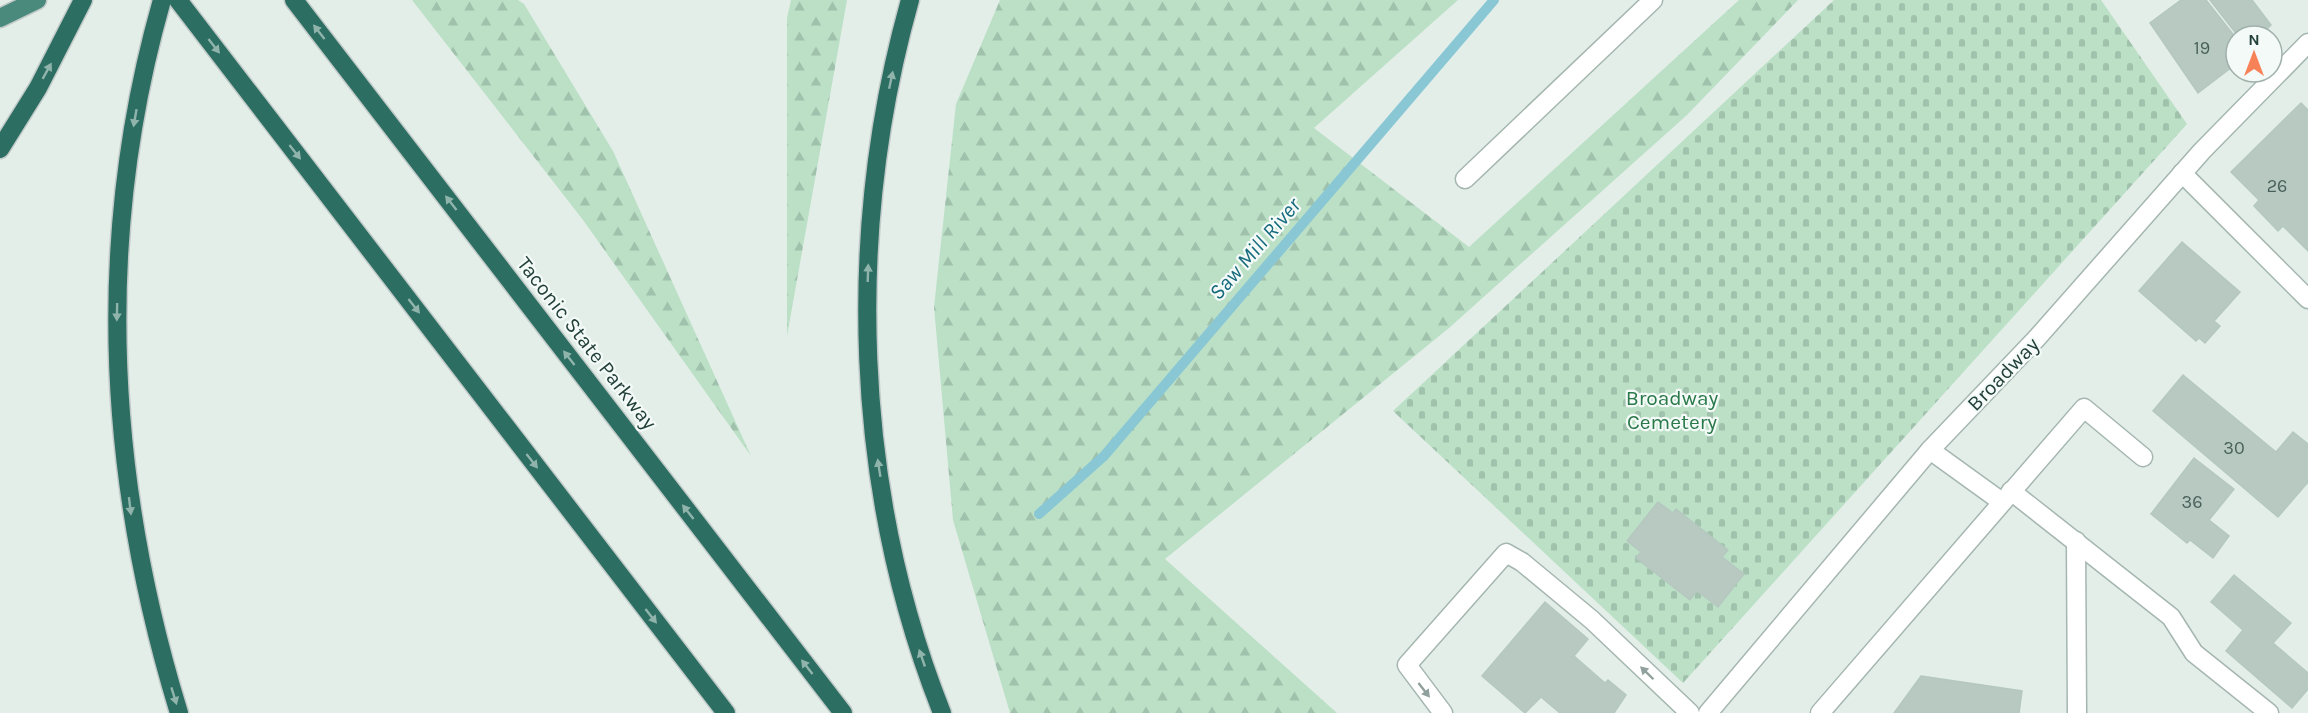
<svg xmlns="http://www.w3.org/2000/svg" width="2308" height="713" viewBox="0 0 2308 713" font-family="Karla,sans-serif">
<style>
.forest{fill:url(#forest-firs)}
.cemetery{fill:url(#cemetery-stones)}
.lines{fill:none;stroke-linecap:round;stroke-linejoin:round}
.stream{stroke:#89c7d5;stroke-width:10}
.building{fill:#b8c9c2;stroke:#b5c8c0;stroke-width:1.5}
.service-casing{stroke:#a5b6b1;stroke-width:21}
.minor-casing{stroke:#a5b6b1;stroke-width:21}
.trunk-casing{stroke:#c1cac8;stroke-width:21}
.motorway-casing{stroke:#c1cac8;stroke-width:21}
.service{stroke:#fff;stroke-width:18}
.minor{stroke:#fff;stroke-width:18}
.trunk{stroke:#498a7c;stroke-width:18}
.motorway{stroke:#2c6e62;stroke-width:18}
.oneway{fill:#90b4ac}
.oneway2{fill:#90a09c}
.labels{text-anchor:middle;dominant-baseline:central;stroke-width:4.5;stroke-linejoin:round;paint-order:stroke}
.number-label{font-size:18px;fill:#48625b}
.street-label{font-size:21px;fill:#224039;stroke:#f4faf7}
.park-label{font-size:21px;fill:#2a794a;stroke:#f4faf7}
.water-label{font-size:22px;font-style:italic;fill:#186b7f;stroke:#f4faf7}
</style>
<defs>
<pattern id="forest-firs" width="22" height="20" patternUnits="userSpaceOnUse" patternTransform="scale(1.5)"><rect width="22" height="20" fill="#bbe0c6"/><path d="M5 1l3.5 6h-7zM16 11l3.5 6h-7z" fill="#a0c1ab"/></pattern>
<pattern id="cemetery-stones" width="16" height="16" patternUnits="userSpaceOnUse" patternTransform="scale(1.5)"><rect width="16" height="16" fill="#bbe0c6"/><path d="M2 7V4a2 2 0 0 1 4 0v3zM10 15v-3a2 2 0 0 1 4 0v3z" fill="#a0c1ab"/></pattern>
</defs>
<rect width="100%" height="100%" fill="#e3eee9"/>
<g class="forest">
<polygon points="412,0 518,0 524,4 613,151 751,456 583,220"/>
<polygon points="791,0 847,0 787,336 787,18"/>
<polygon points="1000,0 1458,0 1314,128 1469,247 1739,0 1798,0 1687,115 1449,328 1165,559 1337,713 1010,713 953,520 934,307 956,104"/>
</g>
<polygon class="cemetery" points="1834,0 2101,0 2187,124 1683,683 1393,411"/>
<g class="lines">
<polyline class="stream" points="1039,514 1104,456 1494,0"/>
</g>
<g class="building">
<polygon points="2181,0 2206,0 2236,38 2236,64 2198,93 2150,23"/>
<polygon points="2210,0 2252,0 2271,25 2260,36 2238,36"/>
<polygon points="2301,103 2308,110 2308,251 2283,226 2278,231 2254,206 2259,200 2231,172"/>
<polygon points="2182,242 2240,292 2214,321 2220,326 2205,343 2199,338 2196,341 2139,291"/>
<polygon points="2183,375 2276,452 2293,432 2308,444 2308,482 2278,517 2153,411"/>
<polygon points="2194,458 2234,489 2209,520 2229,536 2213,558 2190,540 2187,543 2151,514"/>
<polygon points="1658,502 1673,513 1676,509 1728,550 1722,557 1744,574 1718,607 1697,591 1690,600 1636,558 1641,552 1627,541"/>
<polygon points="2234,575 2291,623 2273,643 2308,673 2308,689 2292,708 2226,651 2243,630 2211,602"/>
<polygon points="1545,602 1588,639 1574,656 1605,683 1608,680 1626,695 1614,713 1560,713 1541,697 1525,713 1482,676"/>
<polygon points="1921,676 2022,691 2019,713 1894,713"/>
</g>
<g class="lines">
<g class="service-casing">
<g id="service">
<polyline points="2182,173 2308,299"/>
<polyline points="1465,179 1653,0"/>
<polyline points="1930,450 2002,502"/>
<polyline points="2011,491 2171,617 2194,653 2269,713"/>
<polyline points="2076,541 2077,713"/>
<polyline points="1443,713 1407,665 1506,553 1522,562 1592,620 1690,713"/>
<polyline points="1820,713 2084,408 2143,457"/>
</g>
</g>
<g class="minor-casing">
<polyline id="minor" points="1708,713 1930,450 2036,339 2202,151 2308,43"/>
</g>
<g class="trunk-casing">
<polyline id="trunk" points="0,18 37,0"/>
</g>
<g class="motorway-casing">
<g id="motorway">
<path d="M 162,0 C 94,238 107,478 179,713"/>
<polyline points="178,0 726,713"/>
<polyline points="294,0 843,713"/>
<path d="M 910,0 C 845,231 853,489 942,713"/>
<polyline points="0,149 38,88 83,0"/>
</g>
</g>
<use href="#service" class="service"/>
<use href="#minor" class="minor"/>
<use href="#trunk" class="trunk"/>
<use href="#motorway" class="motorway"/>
</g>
<defs><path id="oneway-solid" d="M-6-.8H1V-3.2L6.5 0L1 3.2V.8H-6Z" transform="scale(1.5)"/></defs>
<g class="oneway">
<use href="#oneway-solid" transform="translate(319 32) rotate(-128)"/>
<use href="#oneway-solid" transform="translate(214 46) rotate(52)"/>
<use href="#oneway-solid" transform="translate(47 71) rotate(-61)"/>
<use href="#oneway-solid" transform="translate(891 80) rotate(-78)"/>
<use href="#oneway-solid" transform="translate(135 118) rotate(100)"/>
<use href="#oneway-solid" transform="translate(295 152) rotate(52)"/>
<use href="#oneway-solid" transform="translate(451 203) rotate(-128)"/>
<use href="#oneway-solid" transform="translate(868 273) rotate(-88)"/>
<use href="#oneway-solid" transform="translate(414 306) rotate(52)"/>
<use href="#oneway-solid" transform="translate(117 312) rotate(91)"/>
<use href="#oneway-solid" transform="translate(569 358) rotate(-128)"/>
<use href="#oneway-solid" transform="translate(532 461) rotate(52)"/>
<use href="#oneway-solid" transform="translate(879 468) rotate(-99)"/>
<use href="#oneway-solid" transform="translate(130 506) rotate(83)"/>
<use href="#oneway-solid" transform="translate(688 512) rotate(-128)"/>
<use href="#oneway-solid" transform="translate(651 616) rotate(52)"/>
<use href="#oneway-solid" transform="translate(922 658) rotate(-109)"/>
<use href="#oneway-solid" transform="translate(807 667) rotate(-128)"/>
<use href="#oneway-solid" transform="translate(174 696) rotate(73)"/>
</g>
<g class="oneway2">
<use href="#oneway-solid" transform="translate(1647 673) rotate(-136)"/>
<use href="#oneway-solid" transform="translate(1424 690) rotate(52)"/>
</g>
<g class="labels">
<g class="number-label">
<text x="2202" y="48">19</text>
<text x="2277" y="186">26</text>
<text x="2234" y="448">30</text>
<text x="2192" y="502">36</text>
</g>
<g class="street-label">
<text transform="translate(587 343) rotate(52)">Taconic State Parkway</text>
<text transform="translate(2003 374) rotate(-46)">Broadway</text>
</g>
<g class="park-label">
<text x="1672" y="398">Broadway<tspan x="1672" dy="24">Cemetery</tspan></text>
</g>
<g class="water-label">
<text transform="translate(1255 249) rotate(-49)">Saw Mill River</text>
</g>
</g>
<g transform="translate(2254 54)"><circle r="28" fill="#f4faf7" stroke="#a0b0ab" stroke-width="1.5"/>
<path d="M0-4.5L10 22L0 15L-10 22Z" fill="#f88257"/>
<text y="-9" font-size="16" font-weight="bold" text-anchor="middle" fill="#224039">N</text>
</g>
</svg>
